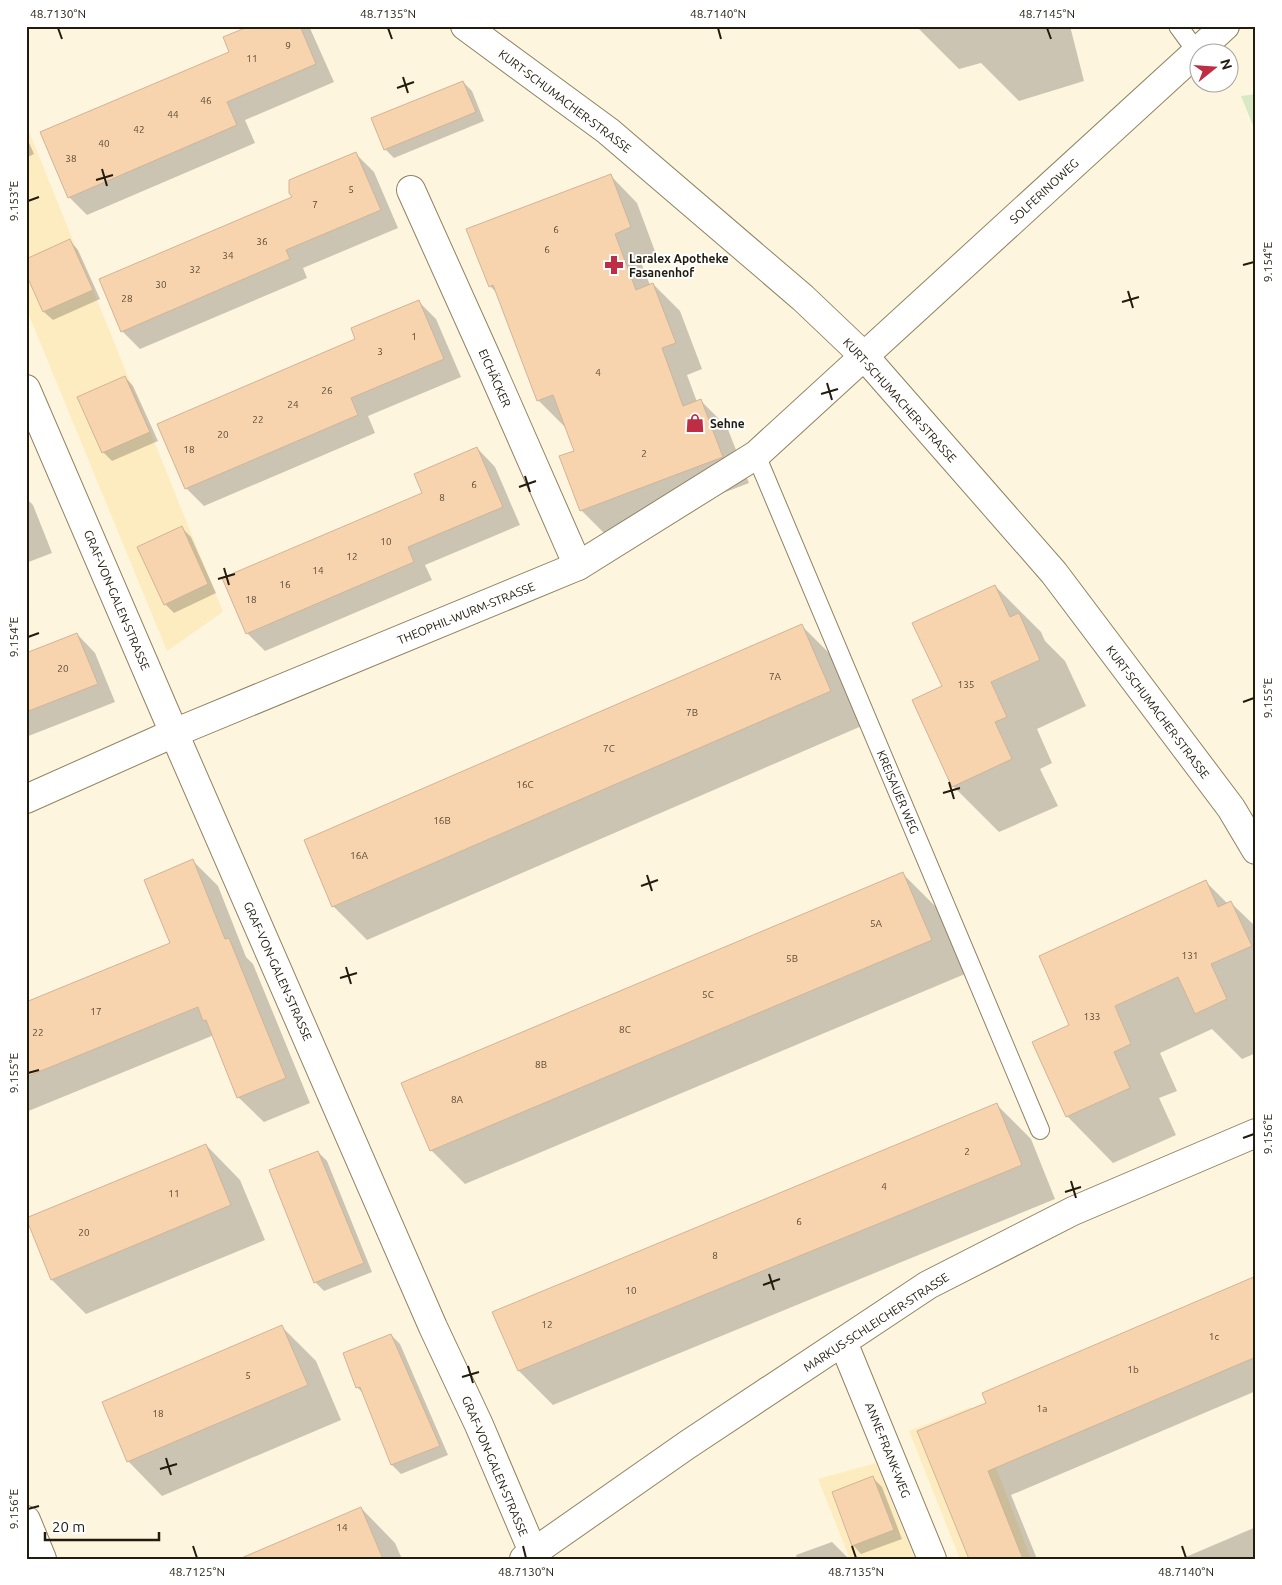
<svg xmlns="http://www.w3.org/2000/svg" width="1282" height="1585" viewBox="0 0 1282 1585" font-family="Ubuntu,sans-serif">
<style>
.built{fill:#feecc1}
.green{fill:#d8e9c5}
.shadow{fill:#0003}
.building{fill:#f8d4ae;stroke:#cfb498}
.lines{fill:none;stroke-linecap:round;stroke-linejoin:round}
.service-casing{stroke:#908261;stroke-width:20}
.minor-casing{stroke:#908261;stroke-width:30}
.tertiary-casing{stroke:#908261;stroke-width:30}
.service{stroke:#fff;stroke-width:18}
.minor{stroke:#fff;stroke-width:28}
.tertiary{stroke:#fff;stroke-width:28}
.ticks{fill:none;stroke:#221c0f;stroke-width:2}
.labels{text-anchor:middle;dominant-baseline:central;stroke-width:4;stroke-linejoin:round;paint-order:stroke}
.number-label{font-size:10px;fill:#584a37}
.street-label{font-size:12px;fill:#221c0f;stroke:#fff}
.poi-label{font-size:12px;font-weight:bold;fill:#221c0f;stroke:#fff;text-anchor:start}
.neatline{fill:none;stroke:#221c0f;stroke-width:2}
.ticks-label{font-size:12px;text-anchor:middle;fill:#221c0f}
</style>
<rect width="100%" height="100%" fill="#fef5df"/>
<g class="built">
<polygon points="26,124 223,612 167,651 26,308"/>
<polygon points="971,1407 1002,1483 1031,1559 960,1559 909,1431"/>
<polygon points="876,1463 915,1559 850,1559 818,1479"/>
</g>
<polygon class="green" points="1256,94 1256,133 1241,96"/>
<g class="shadow">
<polygon points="253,26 309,26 334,82 245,120 255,143 87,215 69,197 231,52"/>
<polygon points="916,26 1070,26 1084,81 1019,101 981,63 959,69"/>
<polygon points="463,82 472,91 484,121 394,158 385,149"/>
<polygon points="26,136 34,154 26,158"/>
<polygon points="356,154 374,172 398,228 303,268 307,278 140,349 122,331 293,198"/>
<polygon points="611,176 637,203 656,254 640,260 650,285 653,284 680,311 702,369 687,375 697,402 701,401 727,427 749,483 608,537 581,510 576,451 566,426 565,427 538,400 499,295 490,286"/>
<polygon points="70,241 78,250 100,299 53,320 44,312 26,271"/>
<polygon points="418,301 436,319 461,377 368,416 375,433 204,506 186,488 357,340"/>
<polygon points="125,377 133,386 158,441 112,461 103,452"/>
<polygon points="477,448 495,467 520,525 425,565 432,580 265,651 247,633 423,494"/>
<polygon points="26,498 33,505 52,553 26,563"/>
<polygon points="182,528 191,537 216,593 174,613 165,604"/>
<polygon points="995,586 1041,632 1045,641 1065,661 1086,706 1037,729 1052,763 1040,769 1058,806 999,832 953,786 943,687"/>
<polygon points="802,626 836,660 864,725 367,940 333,906"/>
<polygon points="77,634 95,653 115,702 26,737 26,654"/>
<polygon points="193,861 218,886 246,957 253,964 310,1103 264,1122 238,1097 214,1035 26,1112 26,1003 171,944"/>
<polygon points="903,874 937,908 965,974 465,1184 431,1150"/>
<polygon points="1206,882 1228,904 1231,903 1256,927 1256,1053 1242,1059 1212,1029 1160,1053 1177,1091 1159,1098 1176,1135 1113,1163 1067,1116 1071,1026"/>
<polygon points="997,1105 1031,1139 1055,1199 553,1405 519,1371 494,1312"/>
<polygon points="206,1145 240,1180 265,1240 86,1314 52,1280"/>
<polygon points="318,1152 327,1161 372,1272 324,1291 315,1282"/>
<polygon points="1256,1277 1256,1391 1011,1495 1037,1559 970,1559 988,1404"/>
<polygon points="282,1327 316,1361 341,1420 162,1496 128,1461"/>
<polygon points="391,1335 400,1344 448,1455 401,1474 392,1465 364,1394 357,1387"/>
<polygon points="873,1478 882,1487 902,1539 861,1554 853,1545"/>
<polygon points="361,1508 395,1543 402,1559 242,1559"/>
<polygon points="1256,1527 1256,1559 1181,1559"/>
<polygon points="832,1542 849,1559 797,1559 796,1555"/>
</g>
<g class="building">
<polygon points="250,26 300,26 316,64 227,102 237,125 68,198 40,132 229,52 223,37"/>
<polygon points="463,81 476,112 384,150 371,118"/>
<polygon points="356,152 381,210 286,250 290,259 121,332 99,279 292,197 289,193 289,180"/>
<polygon points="611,174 631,227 615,234 636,290 653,283 676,343 662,348 683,406 701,399 723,457 580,511 559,456 574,451 553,395 537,401 493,285 489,287 466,229"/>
<polygon points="70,239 93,290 43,312 26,274 26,259"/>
<polygon points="419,300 444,359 351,398 358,415 185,489 157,424 355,339 351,328"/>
<polygon points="125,376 150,432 102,453 77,397"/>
<polygon points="477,447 503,507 408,547 414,562 246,634 222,578 422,493 414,474"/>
<polygon points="182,526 208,584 164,605 137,547"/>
<polygon points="995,585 1010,617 1019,613 1040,660 991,682 1007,717 995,722 1012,759 952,787 912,700 942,686 912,623"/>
<polygon points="802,624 831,691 332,907 304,840"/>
<polygon points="77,633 98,684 26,712 26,653"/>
<polygon points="193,859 225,939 229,938 286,1078 237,1098 206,1020 203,1021 198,1007 26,1077 26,1002 170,943 144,880"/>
<polygon points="903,872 932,940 430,1151 401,1083"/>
<polygon points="1206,880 1218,907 1231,901 1252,946 1211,964 1227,999 1195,1014 1178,977 1115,1006 1131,1044 1114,1052 1130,1088 1066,1117 1032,1042 1069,1025 1039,956"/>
<polygon points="997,1103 1022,1165 518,1371 492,1312"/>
<polygon points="206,1144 231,1205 51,1280 26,1218"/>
<polygon points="318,1151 364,1263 314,1283 269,1170"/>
<polygon points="1256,1276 1256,1357 988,1471 1023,1559 969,1559 917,1431 986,1403 982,1393"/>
<polygon points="282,1325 308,1385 127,1462 102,1402"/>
<polygon points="391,1334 440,1446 391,1465 360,1387 356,1388 343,1353"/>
<polygon points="873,1476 894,1530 852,1546 832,1492"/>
<polygon points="361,1507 383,1559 239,1559"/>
</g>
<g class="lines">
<g class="service-casing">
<g id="service">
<polyline points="1178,26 1197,52"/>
<polyline points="756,455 1040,1130"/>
</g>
</g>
<g class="minor-casing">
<g id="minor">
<polyline points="411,190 492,370 578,566"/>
<polyline points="26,389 174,733 433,1327 479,1425 533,1552"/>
<polyline points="26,799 174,733 578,566 756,455 1225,26"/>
<polyline points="843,1342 932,1559"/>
<polyline points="26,1520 42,1559"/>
<polyline points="524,1559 687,1445 928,1285 1073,1211 1256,1133"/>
</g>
</g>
<g class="tertiary-casing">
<polyline id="tertiary" points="465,26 608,131 803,298 864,356 1054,573 1231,808 1256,850"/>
</g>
<use href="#service" class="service"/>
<use href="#minor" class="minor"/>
<use href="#tertiary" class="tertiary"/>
</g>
<path class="ticks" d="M 58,28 L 62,39M 388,28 L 392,39M 718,28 L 721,39M 1047,28 L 1051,39M 403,77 L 408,93M 397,88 L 414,82M 102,169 L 107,186M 96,180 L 113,175M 28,201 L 39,197M 1243,265 L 1254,262M 1128,291 L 1133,308M 1122,302 L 1139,297M 827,383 L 832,400M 821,394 L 838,389M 525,476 L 530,492M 519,487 L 536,481M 224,568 L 229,585M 218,579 L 235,574M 28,637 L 39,633M 1243,702 L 1254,698M 949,782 L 954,799M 943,793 L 960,788M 647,875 L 652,891M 641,886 L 658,880M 346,967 L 351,984M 340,978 L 357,973M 28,1073 L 39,1070M 1243,1138 L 1254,1134M 1071,1181 L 1076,1198M 1065,1192 L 1081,1187M 769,1274 L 774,1290M 763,1285 L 780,1279M 468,1366 L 473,1383M 462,1377 L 479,1372M 166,1458 L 171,1475M 160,1469 L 177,1464M 28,1509 L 39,1506M 193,1546 L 197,1558M 523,1546 L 526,1558M 852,1546 L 856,1558M 1182,1546 L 1186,1558"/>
<defs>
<g id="pharmacy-bare" transform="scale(1.5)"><path d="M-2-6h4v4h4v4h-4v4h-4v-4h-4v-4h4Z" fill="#be2d44" stroke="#fff" stroke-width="2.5" paint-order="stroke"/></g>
<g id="shop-bare" transform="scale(1.5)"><path d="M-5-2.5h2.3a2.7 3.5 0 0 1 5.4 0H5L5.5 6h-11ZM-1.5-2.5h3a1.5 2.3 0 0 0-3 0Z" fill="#be2d44" stroke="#fff" stroke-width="2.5" paint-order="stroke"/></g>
</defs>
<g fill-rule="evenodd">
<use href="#pharmacy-bare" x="614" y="265"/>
<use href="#shop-bare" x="695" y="423"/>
</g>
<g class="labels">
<g class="number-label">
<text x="288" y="45">9</text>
<text x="252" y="58">11</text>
<text x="206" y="100">46</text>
<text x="173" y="114">44</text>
<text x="139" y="129">42</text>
<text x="104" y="143">40</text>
<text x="71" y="158">38</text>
<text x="351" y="189">5</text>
<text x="315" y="204">7</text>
<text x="556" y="229">6</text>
<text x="262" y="241">36</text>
<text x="547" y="249">6</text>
<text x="228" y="255">34</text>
<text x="195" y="269">32</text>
<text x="161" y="284">30</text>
<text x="127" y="298">28</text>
<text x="414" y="336">1</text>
<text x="380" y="351">3</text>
<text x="598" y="372">4</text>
<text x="327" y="390">26</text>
<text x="293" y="404">24</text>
<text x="258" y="419">22</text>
<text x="223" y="434">20</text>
<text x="189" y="449">18</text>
<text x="644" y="453">2</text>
<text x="474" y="484">6</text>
<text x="442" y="497">8</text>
<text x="386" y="541">10</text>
<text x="352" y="556">12</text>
<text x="318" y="570">14</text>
<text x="285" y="584">16</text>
<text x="251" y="599">18</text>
<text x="63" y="668">20</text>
<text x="775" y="676">7A</text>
<text x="966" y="684">135</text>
<text x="692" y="712">7B</text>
<text x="609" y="748">7C</text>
<text x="525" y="784">16C</text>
<text x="442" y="820">16B</text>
<text x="359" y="855">16A</text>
<text x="876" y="923">5A</text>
<text x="1190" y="955">131</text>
<text x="792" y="958">5B</text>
<text x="708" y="994">5C</text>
<text x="96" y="1011">17</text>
<text x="1092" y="1016">133</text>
<text x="625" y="1029">8C</text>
<text x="38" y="1032">22</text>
<text x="541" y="1064">8B</text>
<text x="457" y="1099">8A</text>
<text x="967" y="1151">2</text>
<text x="884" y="1186">4</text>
<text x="174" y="1193">11</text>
<text x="799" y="1221">6</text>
<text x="84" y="1232">20</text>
<text x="715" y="1255">8</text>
<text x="631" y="1290">10</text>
<text x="547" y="1324">12</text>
<text x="1214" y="1336">1c</text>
<text x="1133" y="1369">1b</text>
<text x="248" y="1375">5</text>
<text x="1042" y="1408">1a</text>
<text x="158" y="1413">18</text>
<text x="342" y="1527">14</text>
</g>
<g class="street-label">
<text transform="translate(565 101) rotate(37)">KURT-SCHUMACHER-STRASSE</text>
<text transform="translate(1044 191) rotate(-43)">SOLFERINOWEG</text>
<text transform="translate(495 378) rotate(66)">EICHÄCKER</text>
<text transform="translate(900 400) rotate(48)">KURT-SCHUMACHER-STRASSE</text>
<text transform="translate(117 600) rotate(67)">GRAF-VON-GALEN-STRASSE</text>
<text transform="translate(466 613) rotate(-22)">THEOPHIL-WURM-STRASSE</text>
<text transform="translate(1158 712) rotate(53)">KURT-SCHUMACHER-STRASSE</text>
<text transform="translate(898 792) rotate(67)">KREISAUER WEG</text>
<text transform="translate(278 971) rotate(66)">GRAF-VON-GALEN-STRASSE</text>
<text transform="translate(876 1322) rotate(-33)">MARKUS-SCHLEICHER-STRASSE</text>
<text transform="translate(888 1450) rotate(68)">ANNE-FRANK-WEG</text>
<text transform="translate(495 1466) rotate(67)">GRAF-VON-GALEN-STRASSE</text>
</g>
<g class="poi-label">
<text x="629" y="258">Laralex Apotheke<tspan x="629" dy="14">Fasanenhof</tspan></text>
<text x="710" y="423">Sehne</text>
</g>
</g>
<rect width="1282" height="1585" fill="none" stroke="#ffffff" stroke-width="55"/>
<g transform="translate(1214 68) rotate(73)"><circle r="24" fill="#ffffff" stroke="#a7a49f"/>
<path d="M0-4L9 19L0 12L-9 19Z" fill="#be2d44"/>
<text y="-8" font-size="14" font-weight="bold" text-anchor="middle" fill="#221c0f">N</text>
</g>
<path d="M45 1532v8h114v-8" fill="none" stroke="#221c0f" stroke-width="2.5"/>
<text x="52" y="1532" font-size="15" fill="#221c0f" stroke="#ffffff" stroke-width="4" paint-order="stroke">20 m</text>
<rect x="28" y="28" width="1226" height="1530" class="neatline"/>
<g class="ticks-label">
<text x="58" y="18">48.7130°N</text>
<text x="388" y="18">48.7135°N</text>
<text x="718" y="18">48.7140°N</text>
<text x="1047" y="18">48.7145°N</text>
<text transform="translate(14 201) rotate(-90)" y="4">9.153°E</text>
<text transform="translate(1268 262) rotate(-90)" y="4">9.154°E</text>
<text transform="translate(14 637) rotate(-90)" y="4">9.154°E</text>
<text transform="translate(1268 698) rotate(-90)" y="4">9.155°E</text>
<text transform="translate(14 1073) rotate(-90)" y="4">9.155°E</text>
<text transform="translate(1268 1134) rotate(-90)" y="4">9.156°E</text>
<text transform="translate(14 1509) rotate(-90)" y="4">9.156°E</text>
<text x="197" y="1576">48.7125°N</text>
<text x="526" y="1576">48.7130°N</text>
<text x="856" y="1576">48.7135°N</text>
<text x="1186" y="1576">48.7140°N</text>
</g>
</svg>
